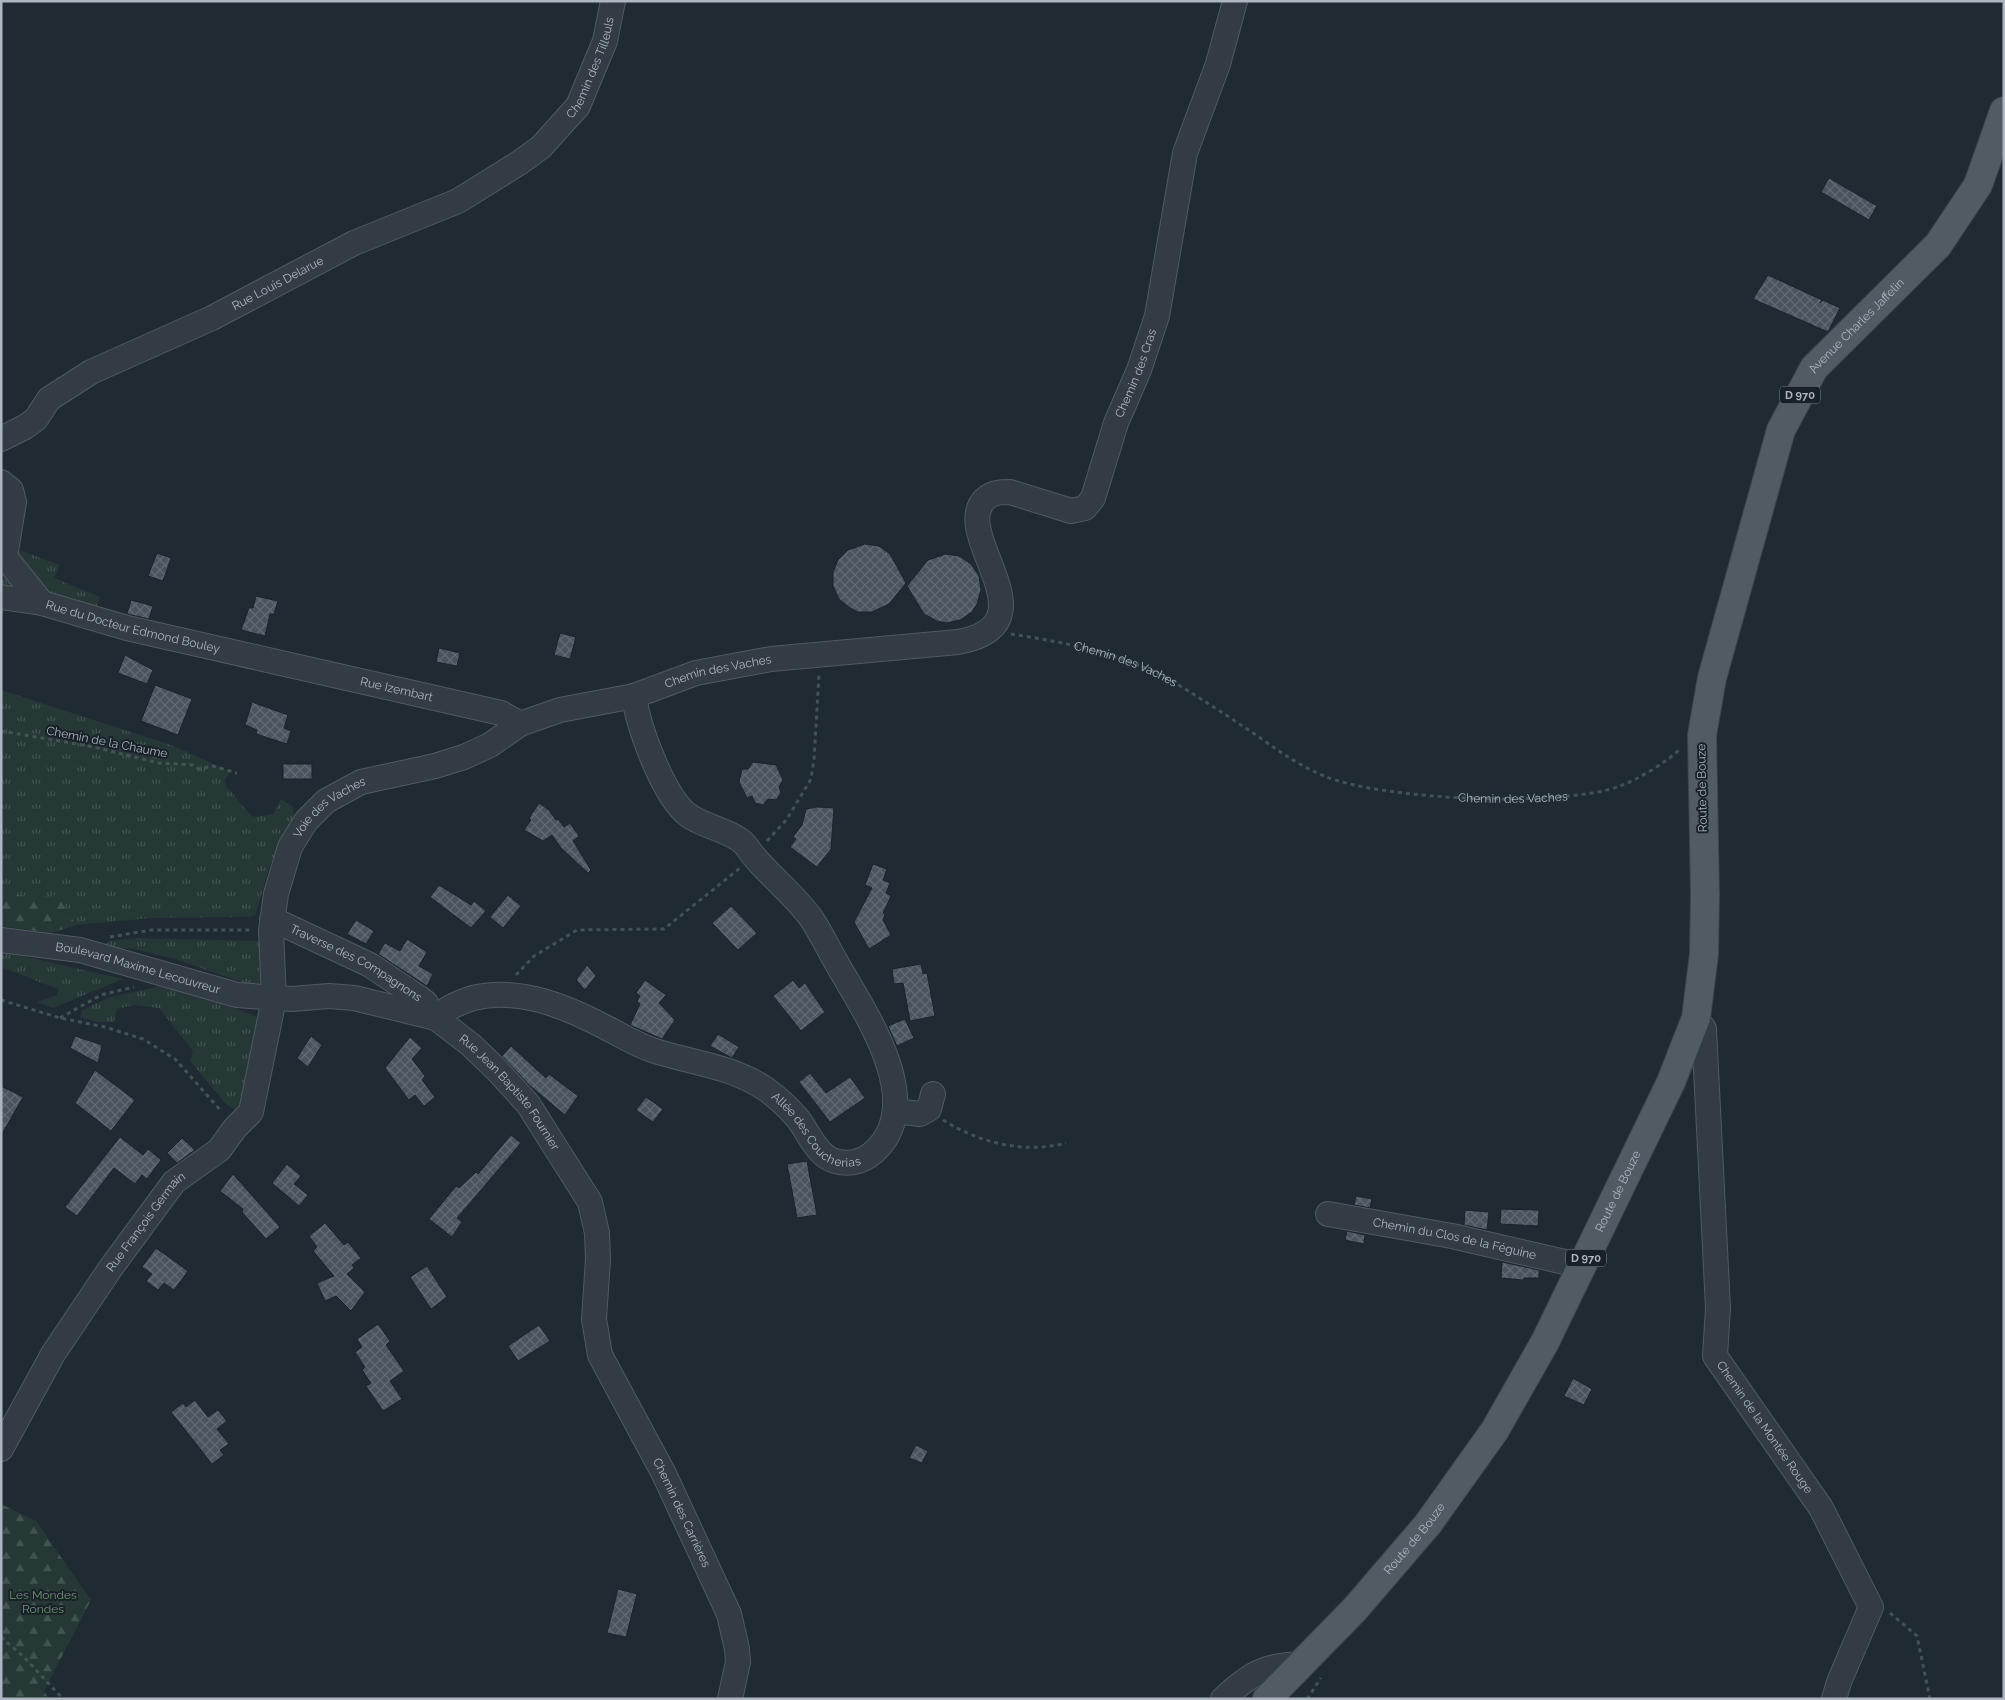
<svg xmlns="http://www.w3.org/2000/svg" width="2005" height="1700" viewBox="0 0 2005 1700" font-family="Raleway,sans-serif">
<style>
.grass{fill:url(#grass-tufts)}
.forest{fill:url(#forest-firs)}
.building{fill:url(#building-cross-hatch);stroke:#1b232a}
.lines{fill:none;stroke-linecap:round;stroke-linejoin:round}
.minor-casing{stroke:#515962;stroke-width:26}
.major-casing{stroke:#3d454e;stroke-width:30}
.path{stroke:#425354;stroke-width:3;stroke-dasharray:4 4;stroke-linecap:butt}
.minor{stroke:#333c44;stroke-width:24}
.major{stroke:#515b64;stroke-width:28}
.labels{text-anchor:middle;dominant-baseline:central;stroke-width:4;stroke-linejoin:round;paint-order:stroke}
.shield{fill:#192128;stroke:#818993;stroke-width:1}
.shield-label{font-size:11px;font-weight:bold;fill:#adb6c1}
.street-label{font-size:12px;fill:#adb6c1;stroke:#192128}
.park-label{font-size:12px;fill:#709575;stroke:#192128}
</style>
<defs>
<pattern id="grass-tufts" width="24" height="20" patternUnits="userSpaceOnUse" patternTransform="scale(1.25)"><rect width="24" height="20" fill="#253836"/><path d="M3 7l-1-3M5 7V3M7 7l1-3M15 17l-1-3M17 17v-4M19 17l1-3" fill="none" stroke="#425351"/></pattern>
<pattern id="forest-firs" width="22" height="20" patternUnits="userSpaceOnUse" patternTransform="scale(1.25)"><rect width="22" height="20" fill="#253836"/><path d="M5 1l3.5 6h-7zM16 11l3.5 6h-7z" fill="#425351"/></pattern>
<pattern id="building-cross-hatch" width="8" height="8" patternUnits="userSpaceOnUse" patternTransform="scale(1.25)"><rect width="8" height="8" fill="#49545f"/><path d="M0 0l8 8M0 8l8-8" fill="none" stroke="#616a74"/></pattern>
</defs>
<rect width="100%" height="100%" fill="#202a33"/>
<g class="grass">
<polygon points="1,535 16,549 60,565 54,578 100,597 95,612 8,602 1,619"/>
<path d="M 1,690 L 174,746 L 231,772 L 225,779 L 226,787 C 237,796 242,809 254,817 L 273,814 L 281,799 L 292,806 C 301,828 276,847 270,866 C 264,882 261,899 255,915 L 248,917 L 150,918 L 76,925 L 57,896 L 34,897 L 1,893 Z"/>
<polygon points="136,938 263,941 262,982 250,985 175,959 130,948 107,948 106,944 109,941"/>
<polygon points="1,951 123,979 53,1008 37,1002 57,995 58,989 1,967"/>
<polygon points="171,984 258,1017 249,1094 240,1108 234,1109 227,1105 190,1061 193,1051 159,1008 134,1005 117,1009 114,1022 98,1022 81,1017 82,1010 110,997"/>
</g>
<g class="forest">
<polygon points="1,893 34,897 57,895 76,925 51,933 1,926"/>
<polygon points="1,1504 36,1521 91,1600 44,1691 49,1699 1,1699"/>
</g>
<g class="building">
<polygon points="1829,178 1877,206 1869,220 1821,192"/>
<polygon points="1768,275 1822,300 1820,303 1823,300 1840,308 1828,332 1753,299"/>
<polygon points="865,544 879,546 890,554 906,583 889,604 872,612 858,612 850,608 839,599 833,586 833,572 838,560 848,550"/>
<polygon points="157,553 171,558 163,581 148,576"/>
<polygon points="946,554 959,556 971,564 979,576 981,590 977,604 972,612 960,620 946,623 937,621 924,614 907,586 928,560"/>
<polygon points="256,596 278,601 274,614 270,614 265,636 241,630 249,608 253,608"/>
<polygon points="131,600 153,606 149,619 127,614"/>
<polygon points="560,633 576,637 570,659 554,655"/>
<polygon points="439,648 460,653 457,666 436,662"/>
<polygon points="125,655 153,670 147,684 118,673"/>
<polygon points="155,685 192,699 178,735 141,721"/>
<polygon points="252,702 288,715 284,728 291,731 287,744 256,734 257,730 245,725"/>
<polygon points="753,762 776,765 783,780 779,787 781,793 776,800 768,799 763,805 755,803 752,796 747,798 739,782 742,769 748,769"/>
<rect x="283" y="764" width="29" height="15"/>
<polygon points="539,803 549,810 556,820 558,819 564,827 570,823 579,836 573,841 591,870 588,873 561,848 552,835 543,841 524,830 531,820 529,818"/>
<polygon points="817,807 834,808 831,849 817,867 790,847 796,839 793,837 802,825 806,809"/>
<polygon points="873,864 887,869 883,880 890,883 886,893 891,896 883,913 885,914 883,920 891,935 869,949 854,922 872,888 865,885"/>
<polygon points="439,885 471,905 474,901 486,911 471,928 430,897"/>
<polygon points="508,895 521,906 503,928 490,917"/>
<polygon points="731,906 757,933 738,950 712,923"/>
<polygon points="356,920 374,931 366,944 347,934"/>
<polygon points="407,939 427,952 419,966 433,974 427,986 378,954 385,943 400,951"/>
<polygon points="921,964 923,974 927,973 935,1016 910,1021 903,983 894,984 892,969"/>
<polygon points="587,965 596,976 585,990 576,980"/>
<polygon points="645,980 666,995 659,1003 675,1020 662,1039 630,1025 640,1004 637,1001 640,996 636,993"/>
<polygon points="793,980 799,988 805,983 825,1012 801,1031 773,996"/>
<polygon points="905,1019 914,1038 897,1046 888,1026"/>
<polygon points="718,1034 739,1047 732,1058 710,1046"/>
<polygon points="75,1036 102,1045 98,1063 70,1048"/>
<polygon points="311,1036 322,1045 308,1067 297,1058"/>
<polygon points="410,1037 422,1048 412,1059 425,1076 422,1080 435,1097 424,1106 415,1095 409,1100 385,1068"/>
<polygon points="511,1046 546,1078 549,1074 578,1096 565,1115 529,1085 502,1056"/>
<polygon points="95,1070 135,1100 111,1131 75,1103"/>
<polygon points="810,1073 826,1093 850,1077 865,1098 830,1122 799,1082"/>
<polygon points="1,1086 23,1097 1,1136"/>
<polygon points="646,1097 663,1109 653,1122 636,1110"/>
<polygon points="511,1135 521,1143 457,1218 462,1222 452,1237 429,1219 456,1186 459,1188 476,1172 478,1174"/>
<polygon points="120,1137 143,1155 148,1149 161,1160 147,1179 142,1175 135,1184 114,1168 77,1216 65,1207"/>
<polygon points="182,1138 195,1150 177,1163 167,1153"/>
<polygon points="807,1161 817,1215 797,1218 787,1164"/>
<polygon points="287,1164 301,1176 294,1184 308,1195 299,1206 272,1183"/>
<polygon points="233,1174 280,1227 266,1239 242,1212 243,1209 220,1191"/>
<polygon points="1356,1196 1372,1199 1370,1208 1354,1205"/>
<polygon points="1501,1209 1539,1210 1538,1226 1500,1224"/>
<polygon points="1465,1210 1489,1212 1487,1230 1464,1225"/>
<polygon points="325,1223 344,1245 348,1242 361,1258 352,1265 354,1268 347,1274 365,1292 351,1311 336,1296 325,1301 317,1283 334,1276 313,1251 317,1247 309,1236"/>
<polygon points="1347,1231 1365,1235 1364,1244 1345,1240"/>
<polygon points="156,1248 188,1271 174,1290 164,1283 158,1290 146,1281 152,1274 142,1267"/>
<polygon points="1502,1262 1539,1270 1539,1278 1524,1278 1523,1280 1501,1278"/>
<polygon points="427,1266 447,1297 431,1309 410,1277"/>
<polygon points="378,1324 390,1341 386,1345 404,1371 390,1381 402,1399 383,1411 366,1386 371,1383 362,1370 365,1367 355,1352 362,1347 357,1339"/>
<polygon points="539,1325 550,1341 518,1361 508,1346"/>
<polygon points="1573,1378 1592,1389 1584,1405 1564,1396"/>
<polygon points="195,1400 208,1417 218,1410 227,1421 217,1429 229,1444 220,1450 224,1455 212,1464 171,1412 183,1403 186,1407"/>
<polygon points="916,1445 928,1451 922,1463 909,1458"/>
<polygon points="618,1589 637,1594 626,1637 607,1633"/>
</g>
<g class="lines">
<g class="minor-casing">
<g id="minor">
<path id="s2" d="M 1,439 L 25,427 L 36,419 L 49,399 L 91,372 L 212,318 L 354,243 L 458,201 L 519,163 L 541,147 L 578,106 L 605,41 L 613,1"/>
<path id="s3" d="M 1,482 L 11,490 L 14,502 L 5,557 L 42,603 L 127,628 L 501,713 L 520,724"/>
<polyline points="1,597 42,603"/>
<path id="s4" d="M 272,919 L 370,965 L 418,997 L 426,1003 L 429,1016"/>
<path id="s5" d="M 1,940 L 80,950 L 237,995 L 292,999 L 329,996 L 354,998 L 436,1018 L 471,1045 L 496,1069 L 528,1104 L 590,1202 L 597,1233 L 598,1259 L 594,1319 L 600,1355 L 664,1474 L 729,1614 L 737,1649 L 738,1662 L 730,1699"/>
<path id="s6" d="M 436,1018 C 446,1008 460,1002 473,998 C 519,987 565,1006 605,1027 C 621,1035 635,1044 652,1050 C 691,1063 733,1066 767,1090 C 778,1098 789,1108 798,1119 C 809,1133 817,1156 835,1161 C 852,1166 867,1160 878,1148 C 926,1097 861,1007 835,960 C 827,946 820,931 811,918 C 796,897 774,879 757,860 C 751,854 747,845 740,840 C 724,829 703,826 688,815 C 663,796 638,726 634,696"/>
<path id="s7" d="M 1696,1018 L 1704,1029 L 1718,1308 L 1715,1356 L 1821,1508 L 1871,1607 L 1839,1682 L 1834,1699"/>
<polyline points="895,1111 920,1114 929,1109 933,1094"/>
<path id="s8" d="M 1328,1214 L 1452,1236 L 1582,1266"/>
<path id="s9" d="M 1,1449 L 53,1354 L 110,1269 L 174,1182 L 219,1150 L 235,1128 L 251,1112 L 274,999 L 271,930 L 276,894 L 290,847 L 306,821 L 326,801 L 361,782 L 435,766 L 464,757 L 490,745 L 520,724 L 560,710 L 634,696 L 696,673 L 771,659 L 958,642 C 1057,624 949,535 985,499 C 993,492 1001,492 1010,492 L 1071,511 L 1085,508 L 1093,498 L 1116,423 L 1139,370 L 1157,316 L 1185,153 L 1218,64 L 1235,1"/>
<path d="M 1223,1699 C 1250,1674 1264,1665 1301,1664"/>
</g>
</g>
<g class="major-casing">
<g id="major">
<path id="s10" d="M 1267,1699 L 1355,1609 L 1428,1524 L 1495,1430 L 1545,1342 L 1671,1082 L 1696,1018 L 1704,954 L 1705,895 L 1702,735 L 1712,678 L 1781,430 L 1814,368 L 1938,245 L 1978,185 L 2004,111"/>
</g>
</g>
<g class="path">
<path id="s1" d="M 1011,634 C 1069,643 1126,654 1177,684 C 1205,701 1232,719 1259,737 C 1280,752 1300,766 1324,776 C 1382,800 1561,808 1620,786 C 1637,780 1667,762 1680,749"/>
<polyline points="1,731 94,747 159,763 193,765 199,769 213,766 237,773"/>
<polyline points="767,841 787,819 811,779 814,760 819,674"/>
<polyline points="110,937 151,930 251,930"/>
<polyline points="516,975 534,956 577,930 664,929 740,868"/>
<polyline points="1,1000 60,1018 105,1027 143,1039 175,1059 222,1112"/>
<polyline points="60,1018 101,995 134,987"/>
<path d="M 943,1120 C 980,1143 1024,1154 1066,1143"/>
<polyline points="1890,1613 1917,1636 1930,1699"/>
<polyline points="1,1637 25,1658 63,1699"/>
<polyline points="1307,1699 1321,1678"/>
</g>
<use href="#minor" class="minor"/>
<use href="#major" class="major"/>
</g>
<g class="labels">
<g class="shield">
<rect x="1780" y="386.5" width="40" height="17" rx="4"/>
<rect x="1566" y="1249.5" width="40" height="17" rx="4"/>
</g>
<g class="shield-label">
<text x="1800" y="395">D 970</text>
<text x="1586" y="1258">D 970</text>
</g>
<g class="street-label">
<text stroke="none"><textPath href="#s2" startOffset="714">Chemin des Tilleuls</textPath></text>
<text stroke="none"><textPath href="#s2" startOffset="321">Rue Louis Delarue</textPath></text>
<text stroke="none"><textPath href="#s10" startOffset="1541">Avenue Charles Jaffelin</textPath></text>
<text stroke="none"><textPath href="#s9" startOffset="1835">Chemin des Cras</textPath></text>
<text stroke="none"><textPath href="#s3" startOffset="234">Rue du Docteur Edmond Bouley</textPath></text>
<text stroke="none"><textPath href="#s1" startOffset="119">Chemin des Vaches</textPath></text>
<text stroke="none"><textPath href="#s9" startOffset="1169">Chemin des Vaches</textPath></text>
<text stroke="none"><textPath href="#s3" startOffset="505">Rue Izembart</textPath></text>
<text transform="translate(107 742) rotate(11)">Chemin de la Chaume</text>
<text transform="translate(1702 788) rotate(-91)">Route de Bouze</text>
<text stroke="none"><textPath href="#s1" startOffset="539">Chemin des Vaches</textPath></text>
<text stroke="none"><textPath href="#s9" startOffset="751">Voie des Vaches</textPath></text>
<text stroke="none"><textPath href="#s4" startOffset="95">Traverse des Compagnons</textPath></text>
<text stroke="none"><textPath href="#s5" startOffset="140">Boulevard Maxime Lecouvreur</textPath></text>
<text stroke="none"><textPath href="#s5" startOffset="550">Rue Jean Baptiste Fournier</textPath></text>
<text stroke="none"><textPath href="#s6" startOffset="422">Allée des Coucherias</textPath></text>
<text stroke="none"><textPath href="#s10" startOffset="622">Route de Bouze</textPath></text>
<text stroke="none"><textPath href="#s9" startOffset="270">Rue François Germain</textPath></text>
<text stroke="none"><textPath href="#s8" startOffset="129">Chemin du Clos de la Féguine</textPath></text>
<text stroke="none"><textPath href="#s7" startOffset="428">Chemin de la Montée Rouge</textPath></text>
<text stroke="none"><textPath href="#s5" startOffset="1019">Chemin des Carrières</textPath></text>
<text stroke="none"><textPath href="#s10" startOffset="218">Route de Bouze</textPath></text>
</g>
<g class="park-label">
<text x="43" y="1595">Les Mondes<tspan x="43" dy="14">Rondes</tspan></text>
</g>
</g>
<rect width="2005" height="1700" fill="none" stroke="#adb6c1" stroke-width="5"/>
</svg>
